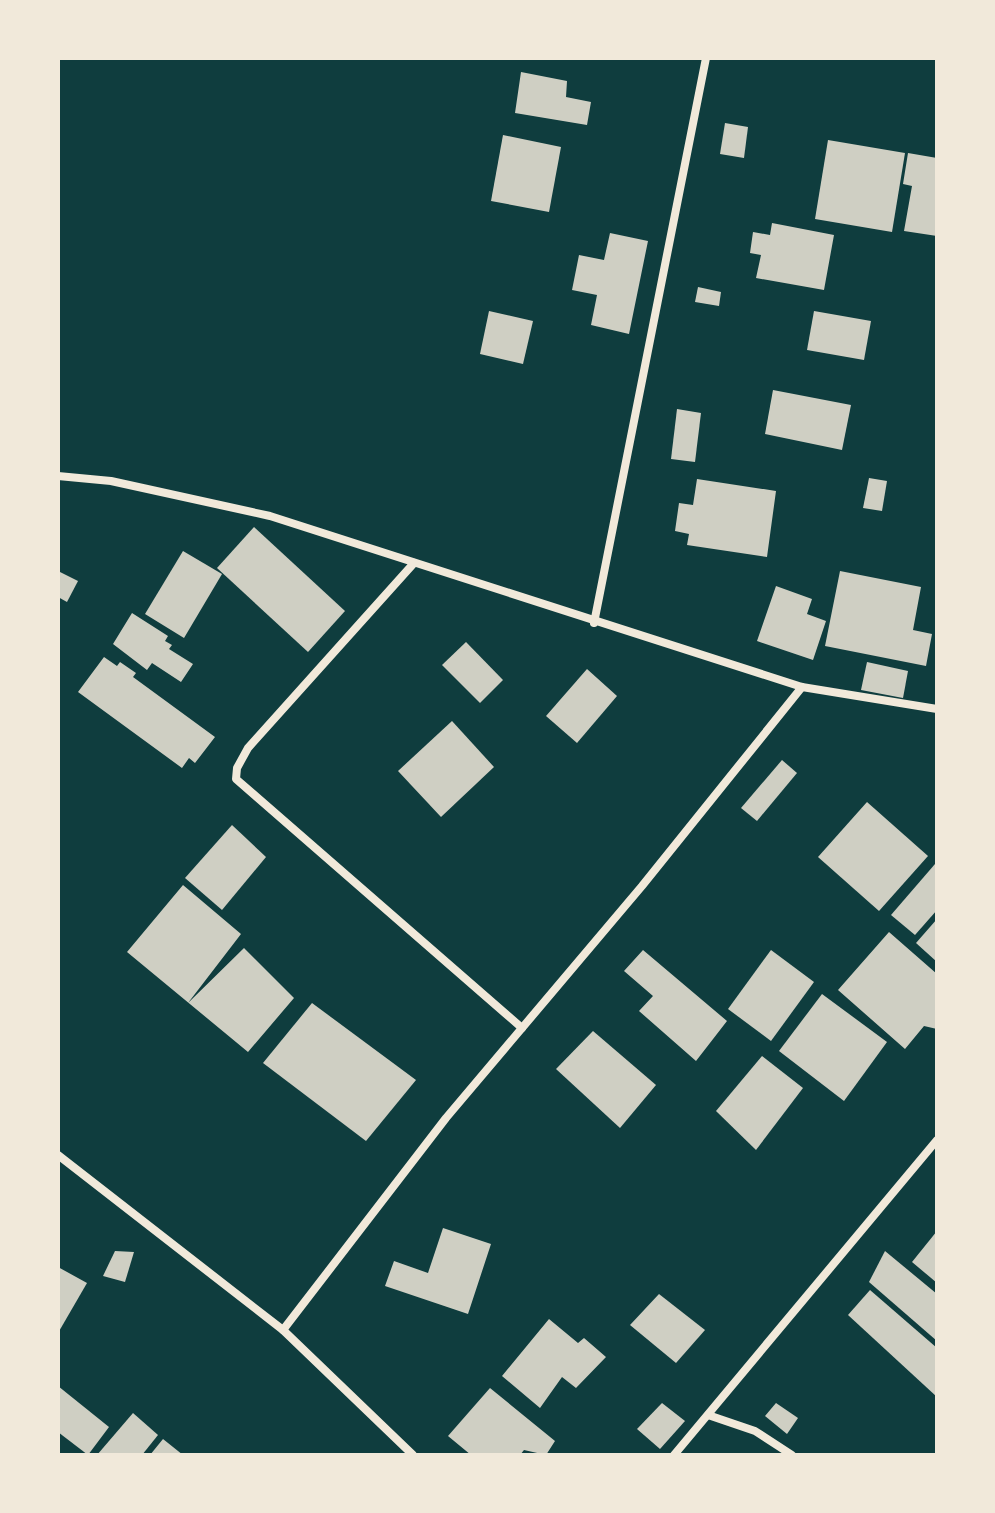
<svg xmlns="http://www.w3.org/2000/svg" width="995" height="1513" viewBox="0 0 995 1513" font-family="Rubik,sans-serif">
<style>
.building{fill:#cfcfc3}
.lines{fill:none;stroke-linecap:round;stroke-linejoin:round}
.minor{stroke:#f1e9da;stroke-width:8}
</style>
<rect width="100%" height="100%" fill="#0f3d3e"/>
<g class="building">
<polygon points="521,72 567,81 566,97 591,102 587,125 515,113"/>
<polygon points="725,123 748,127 744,158 720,154"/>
<polygon points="503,135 561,147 549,212 491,201"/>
<polygon points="828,140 905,153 892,232 815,219"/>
<polygon points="908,153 937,158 937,236 904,231 912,186 903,184"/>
<polygon points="772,223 834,235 824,290 756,278 761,255 750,253 753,232 770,235"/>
<polygon points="610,233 648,241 629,334 591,325 597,295 572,290 579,255 604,260"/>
<polygon points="698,287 721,292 719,306 695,302"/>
<polygon points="489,311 533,321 523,364 480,354"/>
<polygon points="814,311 871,321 864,360 807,350"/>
<polygon points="773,390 851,405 842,450 765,434"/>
<polygon points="677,409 701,413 695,462 671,459"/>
<polygon points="869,478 887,481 882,511 863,508"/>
<polygon points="697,479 776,491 767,557 687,545 689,534 675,531 679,503 693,505"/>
<polygon points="254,527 345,611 308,652 217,568"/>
<polygon points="183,551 222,574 184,638 145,614"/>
<polygon points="58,571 78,581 67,602 58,597"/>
<polygon points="840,571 921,587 913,630 932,634 926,666 825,646"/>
<polygon points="776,586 812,599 807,614 826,621 813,660 757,641"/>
<polygon points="132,613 168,636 165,641 172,645 169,649 193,664 181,682 152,663 147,670 113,644"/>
<polygon points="466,642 503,680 480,703 442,665"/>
<polygon points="104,657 117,666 120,662 136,673 133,677 215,737 195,763 189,758 182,768 78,692"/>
<polygon points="867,662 908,671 903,698 861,690"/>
<polygon points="587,669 617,696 577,743 546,716"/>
<polygon points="452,721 494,767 441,817 398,771"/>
<polygon points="782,760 797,773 757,821 741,808"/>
<polygon points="867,802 928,856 879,911 818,857"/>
<polygon points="232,825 266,857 222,910 185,878"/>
<polygon points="935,864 937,910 915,935 891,915"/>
<polygon points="183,885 241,934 188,1003 244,948 294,998 248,1052 127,952"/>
<polygon points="937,919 937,962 916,943"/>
<polygon points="889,932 937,974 937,1029 924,1026 905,1049 838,990"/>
<polygon points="643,950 727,1021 696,1061 639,1011 653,996 624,971"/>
<polygon points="771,950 814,982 771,1041 728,1009"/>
<polygon points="822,994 887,1042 844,1101 779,1051"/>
<polygon points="312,1003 416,1080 366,1141 263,1063"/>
<polygon points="593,1031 656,1085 620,1128 556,1069"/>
<polygon points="762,1056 803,1088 756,1150 716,1111"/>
<polygon points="443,1228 491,1244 468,1314 385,1286 394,1261 428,1273"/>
<polygon points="937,1231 937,1283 912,1262"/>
<polygon points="115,1251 134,1252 125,1282 103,1276"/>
<polygon points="885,1251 937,1294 937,1341 869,1282"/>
<polygon points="58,1267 87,1283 58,1333"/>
<polygon points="870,1290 937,1348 937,1397 848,1315"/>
<polygon points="659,1294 705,1330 676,1363 630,1325"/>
<polygon points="549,1319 578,1343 584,1338 606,1357 576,1388 562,1377 540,1408 502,1376"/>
<polygon points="58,1386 109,1427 88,1455 58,1432"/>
<polygon points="490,1388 555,1441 546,1455 524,1450 520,1455 471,1455 448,1436"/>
<polygon points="662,1403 685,1421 660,1449 637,1429"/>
<polygon points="776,1403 798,1418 787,1434 765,1416"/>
<polygon points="133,1413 158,1435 142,1455 97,1455"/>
<polygon points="163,1439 183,1455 150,1455"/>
</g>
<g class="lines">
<g class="minor">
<polyline points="58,476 111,481 270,516 802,687 937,709"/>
<polyline points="414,563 248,748 237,768 236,779 522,1028"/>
<polyline points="594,623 706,58"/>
<polyline points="58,1155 283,1330 413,1455"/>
<polyline points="283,1330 446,1118 642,886 802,687"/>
<polyline points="708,1415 755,1431 792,1455"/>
<polyline points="674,1455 937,1140"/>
</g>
</g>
<rect width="995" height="1513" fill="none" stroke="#f1e9da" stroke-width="120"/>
</svg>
